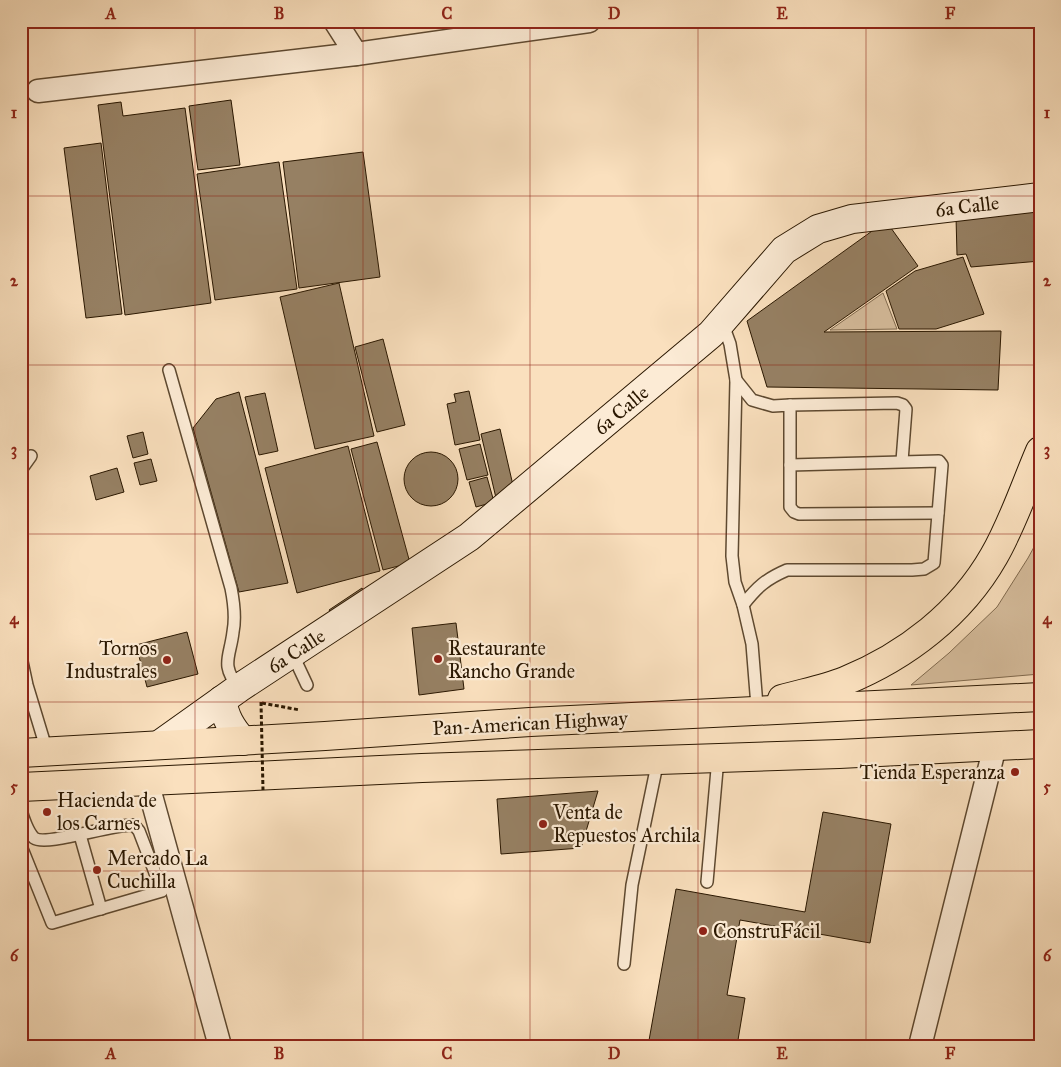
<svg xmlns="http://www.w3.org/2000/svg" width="1061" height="1067" viewBox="0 0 1061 1067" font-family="'IM FELL Great Primer',serif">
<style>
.green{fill:#d7be9e;stroke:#806a4f}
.building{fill:#968063;stroke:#2a1700}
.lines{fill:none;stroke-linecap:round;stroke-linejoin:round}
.lane-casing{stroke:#5e4930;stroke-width:14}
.street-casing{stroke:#5e4930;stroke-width:25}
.secondary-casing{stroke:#2a1700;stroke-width:30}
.highway-casing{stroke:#2a1700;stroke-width:30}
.path{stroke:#2a1700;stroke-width:3;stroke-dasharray:4 2.5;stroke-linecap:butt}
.lane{stroke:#fcebd5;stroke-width:11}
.street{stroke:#fcebd5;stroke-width:22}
.secondary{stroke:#fcebd5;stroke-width:28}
.highway{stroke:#fae0be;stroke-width:28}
.path-bridge{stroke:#2a1700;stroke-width:3;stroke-dasharray:4 2.5;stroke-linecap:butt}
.grid{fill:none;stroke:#8f2418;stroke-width:1;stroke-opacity:0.55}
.poi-dot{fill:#8f2418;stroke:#fcebd5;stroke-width:2}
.labels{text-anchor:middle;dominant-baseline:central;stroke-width:4.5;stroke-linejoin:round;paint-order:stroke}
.street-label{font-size:20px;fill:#2a1700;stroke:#fcebd5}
.poi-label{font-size:20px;fill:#2a1700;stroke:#fcebd5;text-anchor:start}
.neatline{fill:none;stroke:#8f2418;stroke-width:2}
.grid-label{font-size:16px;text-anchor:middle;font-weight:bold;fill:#8f2418}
</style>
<rect width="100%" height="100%" fill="#fae0be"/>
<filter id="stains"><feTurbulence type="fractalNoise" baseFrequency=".004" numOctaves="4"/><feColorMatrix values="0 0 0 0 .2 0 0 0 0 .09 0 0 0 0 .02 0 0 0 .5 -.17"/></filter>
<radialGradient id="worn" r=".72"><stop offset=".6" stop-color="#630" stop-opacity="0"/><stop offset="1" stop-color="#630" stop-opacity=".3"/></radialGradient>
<g class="green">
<polygon points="883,293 897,329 830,330"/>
<polygon points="1040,536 1040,674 911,685 949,653 997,607 1028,558"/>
</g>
<g class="building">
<polygon points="231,100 240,165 198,170 189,106"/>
<polygon points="121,102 123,116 185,108 211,303 125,315 98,105"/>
<polygon points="101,143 122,314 86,318 64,148"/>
<polygon points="363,152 380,277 299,288 283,162"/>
<polygon points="279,162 297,289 215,300 197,174"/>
<polygon points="1040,209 1040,261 971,267 966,254 957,255 956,217"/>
<polygon points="886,221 918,266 824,332 1001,331 998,390 767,387 747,321"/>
<polygon points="963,257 984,314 936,329 899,329 886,291 915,271"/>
<polygon points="339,283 374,436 315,449 280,297"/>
<polygon points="383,339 405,425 377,432 355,347"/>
<polygon points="469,391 480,440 455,445 447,404 456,402 454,394"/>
<polygon points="239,392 288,583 239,592 193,428 216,399"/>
<polygon points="265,393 278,451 259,455 245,397"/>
<polygon points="500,429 515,494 496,498 481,434"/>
<polygon points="143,432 148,454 133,458 127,436"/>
<polygon points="377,442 410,563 383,570 351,449"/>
<polygon points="480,444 488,475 467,480 459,449"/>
<polygon points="348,446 380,571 297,593 265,468"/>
<circle cx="431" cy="479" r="27"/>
<polygon points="151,459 157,481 140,485 134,463"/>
<polygon points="117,468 124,492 96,500 90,476"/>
<polygon points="487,477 494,502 476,507 469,482"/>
<polygon points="362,588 367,596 335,619 329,610"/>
<polygon points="456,623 464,689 419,695 412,628"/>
<polygon points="187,632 198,674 147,687 136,645"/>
<polygon points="598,791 581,848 501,854 497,799"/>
<polygon points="823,812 891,824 870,943 740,920 727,995 745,998 737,1046 648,1046 676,889 805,912"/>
</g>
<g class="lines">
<g class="lane-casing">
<g id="lane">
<polyline points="722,322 730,344 736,380 732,556 735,582 743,605 752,644 757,706"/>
<path d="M 169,370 L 231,588 C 234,603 236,617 233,632 C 230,658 220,664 239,688"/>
<polyline points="736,380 752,400 773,406 790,405 790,507 794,512 799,514 938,513"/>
<polyline points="790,405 897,403 903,405 906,409 902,461"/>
<polyline points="21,470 31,456"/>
<path d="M 743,605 C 757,587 766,579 787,570 L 912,570 L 924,569 L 934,563 L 942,465 L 939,461 L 790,465"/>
<polyline points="292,653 307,685"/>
<polyline points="21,657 27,685 47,751"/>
<path d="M 21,810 C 23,818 28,832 34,838 C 46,847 114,823 134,825 L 139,831 L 162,891 L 52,923 L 21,846"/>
<polyline points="80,835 101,909"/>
<polyline points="707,882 718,758"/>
<polyline points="624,964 632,885 658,760"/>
</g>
</g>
<g class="street-casing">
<g id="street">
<polyline points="335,21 356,54"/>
<polyline points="38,91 356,54 589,21"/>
<polyline points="147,781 220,1046"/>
<polyline points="920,1046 995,746"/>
</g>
</g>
<g class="secondary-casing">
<g id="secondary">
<path d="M 222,700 C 225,717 231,728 243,741"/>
<polyline points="159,745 239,688 469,537 711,334 784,250 818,229 852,219 1040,197"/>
</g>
</g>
<g class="highway-casing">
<g id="highway">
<path d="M 782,699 C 803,693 825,689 845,681 C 906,656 961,614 994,556 C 1013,523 1025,486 1040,451"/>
<polyline points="21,753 325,736 530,722 1040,697"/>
<polyline points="21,787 422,768 839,754 1040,744"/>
</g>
</g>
<polyline class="path" points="262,703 300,710"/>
<use href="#lane" class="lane"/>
<use href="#street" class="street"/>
<use href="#secondary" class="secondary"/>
<use href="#highway" class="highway"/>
<polyline class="path-bridge" points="261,702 263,790"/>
</g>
<path class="grid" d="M 195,21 L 195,1046M 363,21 L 363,1046M 530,21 L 530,1046M 698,21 L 698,1046M 866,21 L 866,1046M 21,196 L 1040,196M 21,365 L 1040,365M 21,534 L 1040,534M 21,702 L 1040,702M 21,871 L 1040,871"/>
<g class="poi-dot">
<circle cx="438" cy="659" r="5"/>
<circle cx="167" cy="660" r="5"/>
<circle cx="1015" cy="772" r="5"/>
<circle cx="47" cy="812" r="5"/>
<circle cx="543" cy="824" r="5"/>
<circle cx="97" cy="870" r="5"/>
<circle cx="703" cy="931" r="5"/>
</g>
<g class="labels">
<g class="street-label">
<text transform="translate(967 206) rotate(-7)">6a Calle</text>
<text transform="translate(621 410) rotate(-40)">6a Calle</text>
<text transform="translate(296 651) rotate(-33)">6a Calle</text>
<text transform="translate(530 723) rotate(-3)">Pan-American Highway</text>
</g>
<g class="poi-label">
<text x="157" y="648" text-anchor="end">Tornos<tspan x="157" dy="23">Industrales</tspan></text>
<text x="448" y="648">Restaurante<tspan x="448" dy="23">Rancho Grande</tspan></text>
<text x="1005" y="772" text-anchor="end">Tienda Esperanza</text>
<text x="57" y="800">Hacienda de<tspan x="57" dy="23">los Carnes</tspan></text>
<text x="553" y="812">Venta de<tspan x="553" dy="23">Repuestos Archila</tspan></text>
<text x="107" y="858">Mercado La<tspan x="107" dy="23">Cuchilla</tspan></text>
<text x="713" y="931">ConstruFácil</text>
</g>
</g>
<rect width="1061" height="1067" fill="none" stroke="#fae0be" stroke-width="55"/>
<rect x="28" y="28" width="1006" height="1012" class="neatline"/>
<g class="grid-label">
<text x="111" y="19">A</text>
<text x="279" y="19">B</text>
<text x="447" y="19">C</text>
<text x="614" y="19">D</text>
<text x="782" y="19">E</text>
<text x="950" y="19">F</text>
<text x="14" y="118">1</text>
<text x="1047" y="118">1</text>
<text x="14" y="286">2</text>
<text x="1047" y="286">2</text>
<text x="14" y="455">3</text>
<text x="1047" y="455">3</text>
<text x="14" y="624">4</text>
<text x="1047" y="624">4</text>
<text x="14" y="792">5</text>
<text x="1047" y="792">5</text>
<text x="14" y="961">6</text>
<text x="1047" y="961">6</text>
<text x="111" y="1059">A</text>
<text x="279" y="1059">B</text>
<text x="447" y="1059">C</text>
<text x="614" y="1059">D</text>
<text x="782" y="1059">E</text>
<text x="950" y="1059">F</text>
</g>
<rect width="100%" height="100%" filter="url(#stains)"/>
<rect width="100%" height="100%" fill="url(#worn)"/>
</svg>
